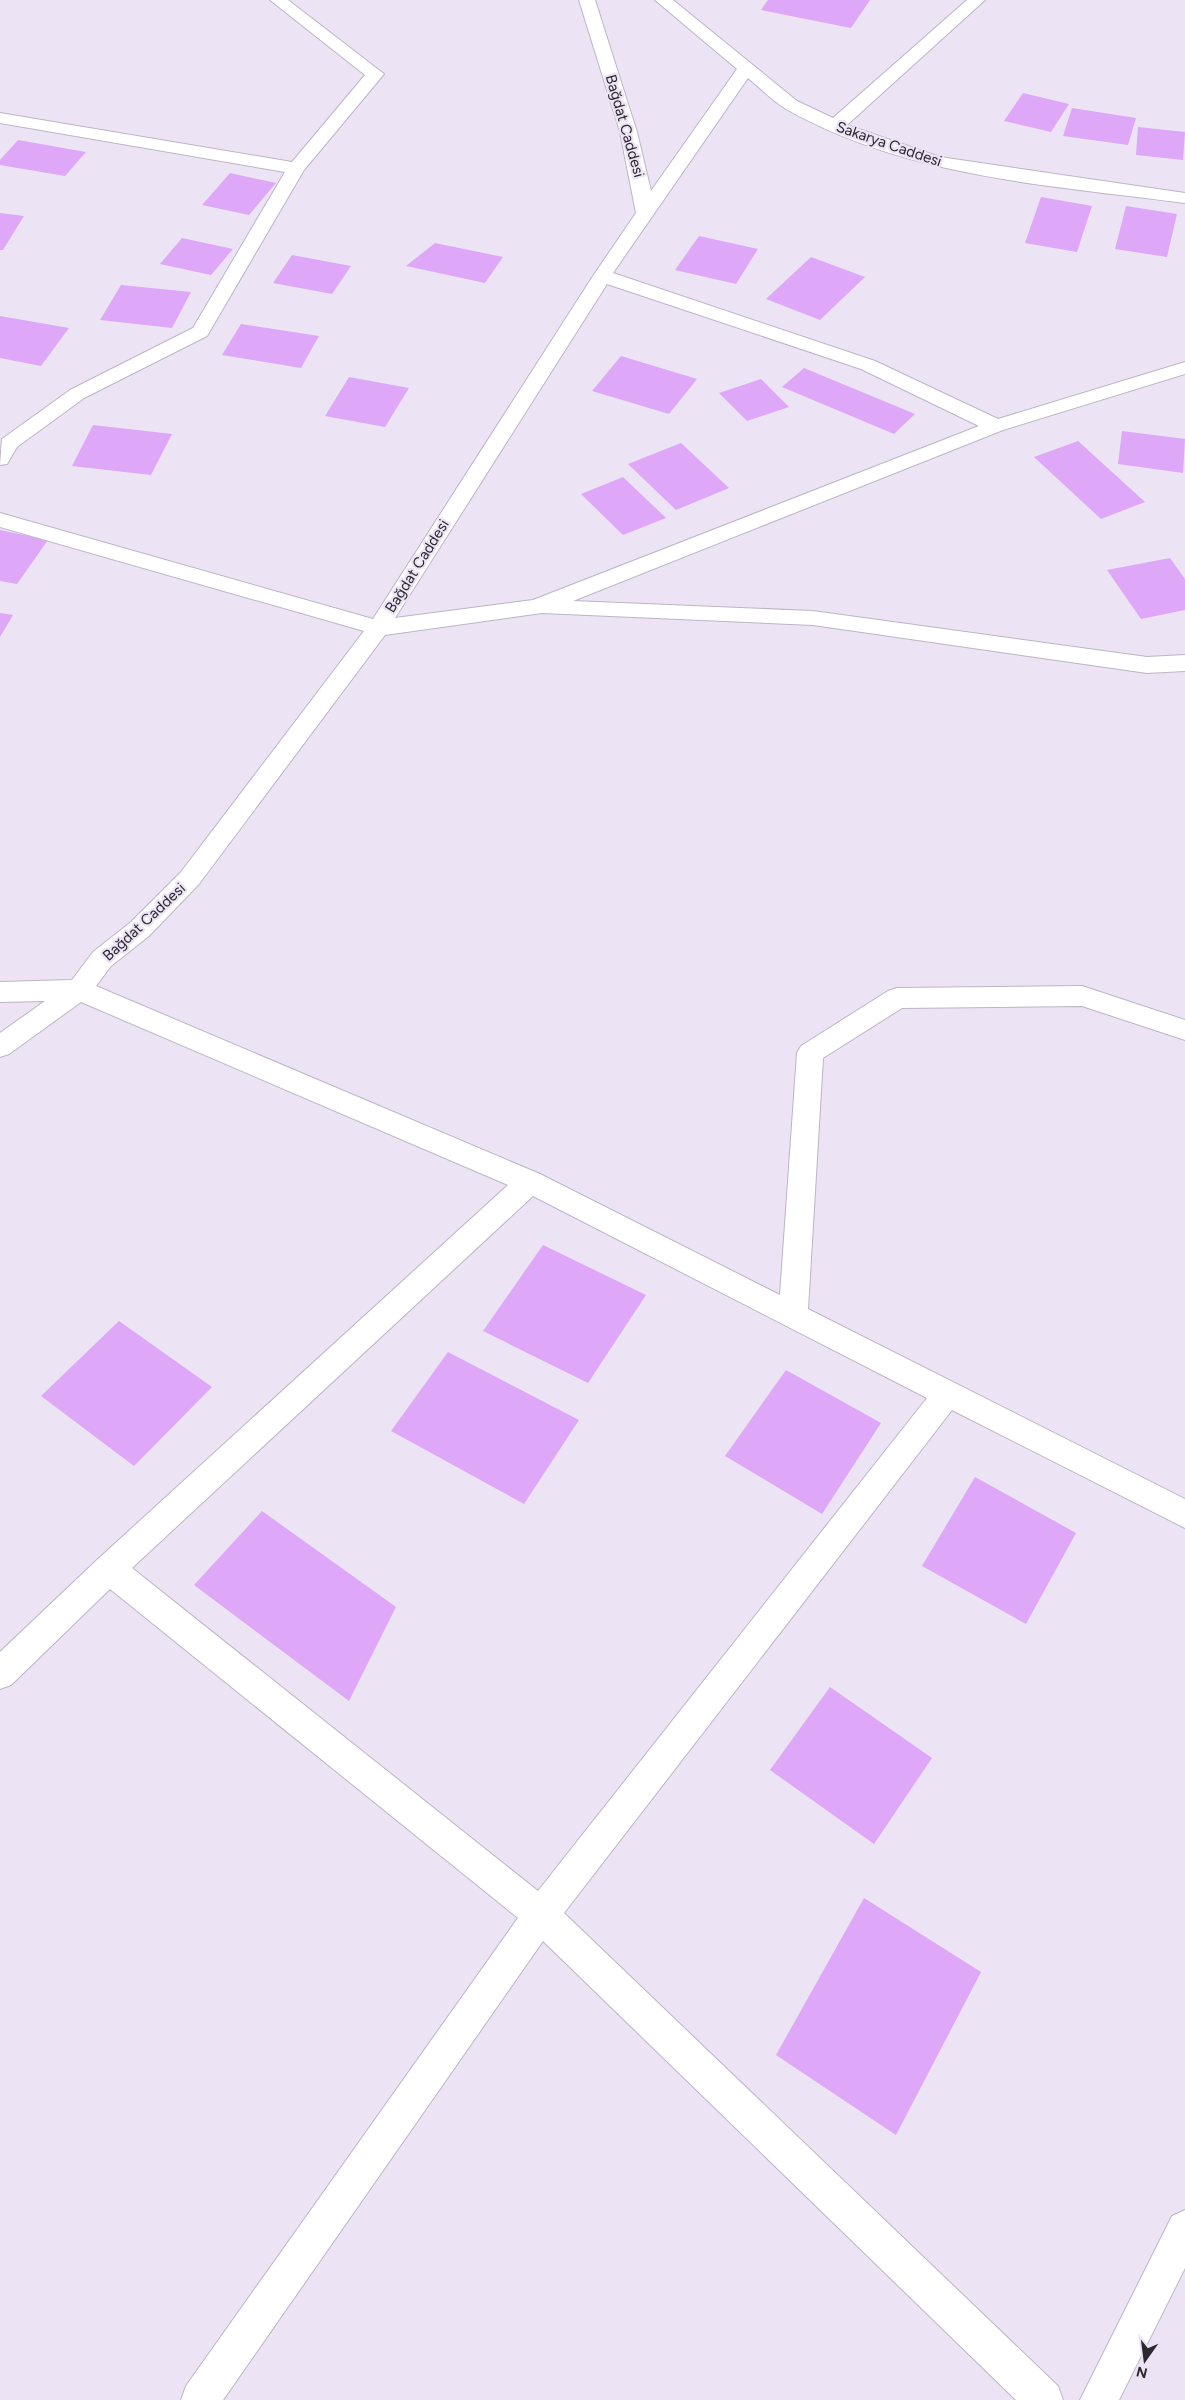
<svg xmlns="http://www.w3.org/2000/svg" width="1185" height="2400" viewBox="0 0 1185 2400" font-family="Figtree,sans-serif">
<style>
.building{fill:#dea7f7}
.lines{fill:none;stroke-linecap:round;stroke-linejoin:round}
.minor-casing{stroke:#bcb5c4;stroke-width:2}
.minor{fill:#fff;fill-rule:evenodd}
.labels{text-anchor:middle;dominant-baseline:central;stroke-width:4.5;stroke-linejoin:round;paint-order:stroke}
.far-street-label{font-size:15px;fill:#2b282e;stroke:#ece4f5}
</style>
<rect width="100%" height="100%" fill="#ece4f5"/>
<g class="building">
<polygon points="768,0 870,0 851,28 761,10"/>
<polygon points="1023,93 1069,104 1051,132 1004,121"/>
<polygon points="1072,108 1136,118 1128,145 1063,136"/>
<polygon points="1138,127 1185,132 1183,160 1136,155"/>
<polygon points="18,140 86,152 65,176 0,165 0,160"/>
<polygon points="230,173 276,183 249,215 202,205"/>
<polygon points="1041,197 1092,206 1077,252 1025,243"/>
<polygon points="1126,206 1177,214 1167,257 1115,249"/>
<polygon points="0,213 24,216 3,250 0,250"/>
<polygon points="699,236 758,249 736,284 675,270"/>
<polygon points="182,238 233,249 211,275 160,264"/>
<polygon points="435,243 503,257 485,283 406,266"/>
<polygon points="292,255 351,266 332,294 273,283"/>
<polygon points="811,257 865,277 820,320 766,299"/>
<polygon points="121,285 191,292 172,328 100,320"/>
<polygon points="0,316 69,328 41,366 0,358"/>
<polygon points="241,324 319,336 301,368 222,355"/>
<polygon points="621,356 697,379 669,414 592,391"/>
<polygon points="804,368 915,414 894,434 782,387"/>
<polygon points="349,377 409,388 385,427 325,416"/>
<polygon points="761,379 789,407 747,421 719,393"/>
<polygon points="93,425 172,434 151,475 72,466"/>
<polygon points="1122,431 1185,439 1183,473 1118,464"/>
<polygon points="1078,441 1145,502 1101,519 1034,457"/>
<polygon points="681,443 729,488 676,510 628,464"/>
<polygon points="623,477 666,518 623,535 581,494"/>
<polygon points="0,530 48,540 17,584 0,581"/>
<polygon points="1170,558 1185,579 1185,610 1141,619 1107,570"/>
<polygon points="0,613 13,615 0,637"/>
<polygon points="543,1245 646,1295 588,1383 483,1331"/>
<polygon points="119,1321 212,1387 134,1466 41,1396"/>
<polygon points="448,1352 579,1420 524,1504 391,1431"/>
<polygon points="786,1370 881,1423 822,1514 725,1456"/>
<polygon points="975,1477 1076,1533 1026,1624 922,1566"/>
<polygon points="262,1511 396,1607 349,1701 194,1585"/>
<polygon points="830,1687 932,1758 874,1844 770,1770"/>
<polygon points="864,1898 981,1972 896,2135 776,2055"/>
</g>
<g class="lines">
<g class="minor-casing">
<g id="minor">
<polygon points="270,0 288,0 384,74 304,170 207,336 84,398 17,447 7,464 0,465 2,439 70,390 193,328 285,172 0,123 0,113 292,162 365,75"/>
<path d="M 579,0 L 595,0 L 637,132 L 651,191 L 737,69 L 655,0 L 673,0 L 797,101 L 833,118 L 967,0 L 985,0 L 847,125 L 940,157 L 1185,193 L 1185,203 C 1051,185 907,178 786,109 C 773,101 760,88 748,78 L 613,273 L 875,361 L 998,419 L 1185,362 L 1185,374 L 1003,430 L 573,601 L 813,611 L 1147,657 L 1185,655 L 1185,671 L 1147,673 L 813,625 L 542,613 L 385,635 L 199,884 L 149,936 L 111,966 L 96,986 L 540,1174 L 780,1295 L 797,1053 L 801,1046 L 888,991 L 897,988 L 1082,986 L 1185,1020 L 1185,1040 L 1082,1006 L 902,1008 L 823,1058 L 808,1309 L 1185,1499 L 1185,1528 L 952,1410 L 564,1913 L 1058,2386 L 1063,2400 L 1016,2400 L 543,1941 L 223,2400 L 181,2400 L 186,2386 L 518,1918 L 110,1589 L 11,1685 L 0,1689 L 0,1652 L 98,1559 L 508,1185 L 81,1002 L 9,1054 L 0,1057 L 0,1033 L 45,1001 L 0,1002 L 0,982 L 72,980 L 93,952 L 131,922 L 181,872 L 364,631 L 0,527 L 0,513 L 373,619 L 593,276 L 636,213 L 620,132 ZM 607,284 L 861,369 L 979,426 L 533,600 L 395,618 ZM 533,1196 L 927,1398 L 538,1891 L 132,1568 Z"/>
<polygon points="1185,2210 1185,2268 1119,2400 1080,2400 1172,2216"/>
</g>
</g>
<use href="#minor" class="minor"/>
</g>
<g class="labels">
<g class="far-street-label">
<text transform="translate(625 126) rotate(74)">Bağdat Caddesi</text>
<text transform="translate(889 144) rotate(19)">Sakarya Caddesi</text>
<text transform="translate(417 566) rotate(-58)">Bağdat Caddesi</text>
<text transform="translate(144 922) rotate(-43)">Bağdat Caddesi</text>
</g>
</g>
<g transform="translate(1145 2360) rotate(194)" stroke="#ece4f5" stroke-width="4" paint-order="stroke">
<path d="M0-4L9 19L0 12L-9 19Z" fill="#2b282e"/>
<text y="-8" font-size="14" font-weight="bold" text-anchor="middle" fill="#2b282e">N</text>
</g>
</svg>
